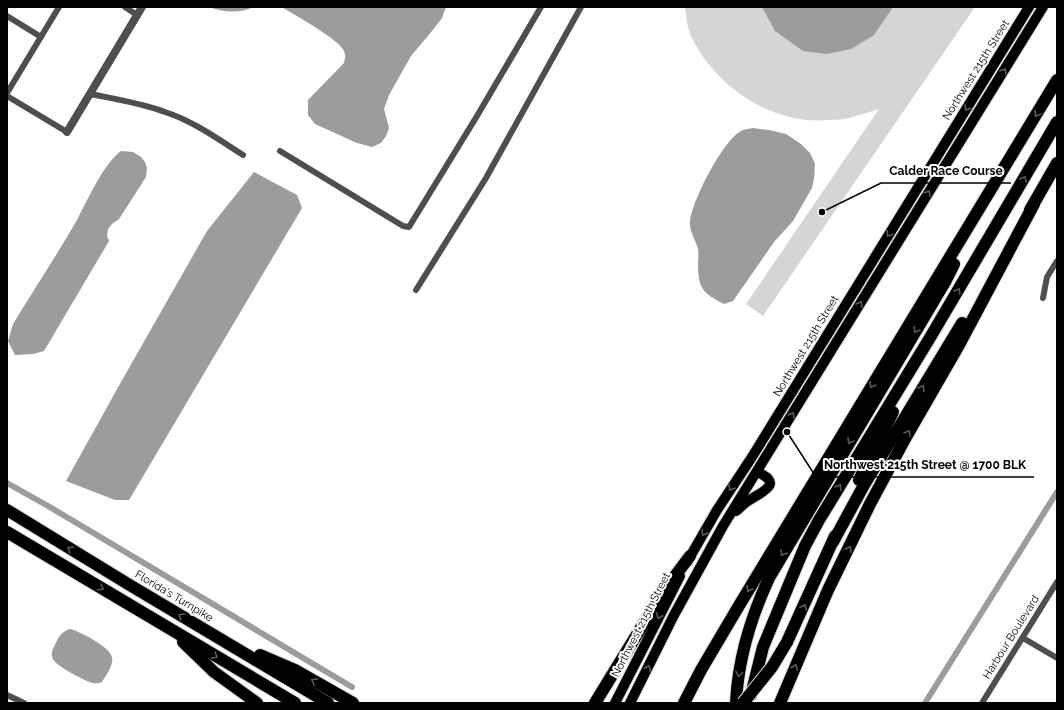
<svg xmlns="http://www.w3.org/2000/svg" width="1064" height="710" viewBox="0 0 1064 710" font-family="Raleway,sans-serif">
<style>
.green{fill:#d5d5d5}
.water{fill:#9c9c9c}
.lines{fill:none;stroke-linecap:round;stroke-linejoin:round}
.canal{stroke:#9c9c9c;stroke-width:6}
.primary-casing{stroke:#dbdbdb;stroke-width:12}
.motorway-casing{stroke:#dbdbdb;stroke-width:14}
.minor{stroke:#4e4e4e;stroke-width:6}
.tertiary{stroke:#4e4e4e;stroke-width:8}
.primary{stroke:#000;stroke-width:10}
.motorway{stroke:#000;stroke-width:12}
.motorway-bridge-casing{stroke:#dbdbdb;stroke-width:14;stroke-linecap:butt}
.motorway-bridge{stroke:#000;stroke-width:12}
.oneway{stroke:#595959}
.labels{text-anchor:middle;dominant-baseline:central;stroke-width:4;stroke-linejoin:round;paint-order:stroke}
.street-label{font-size:11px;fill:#000;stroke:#fff}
.leader{fill:none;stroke:#000;stroke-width:1.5}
.callout-dot{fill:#000;stroke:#fff;stroke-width:1.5}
.callout-label{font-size:12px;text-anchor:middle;font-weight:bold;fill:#000;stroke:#fff;stroke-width:4;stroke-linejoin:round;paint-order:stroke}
</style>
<rect width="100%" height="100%" fill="#fff"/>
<path class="green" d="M 685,7 L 975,7 L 763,316 L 746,304 L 879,109 C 872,111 864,114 856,116 C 848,119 838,120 829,120 C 771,125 714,86 690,34 C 687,26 686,16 685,7 Z"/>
<g class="water">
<path d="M 209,7 L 253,7 C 241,14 221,12 209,7 Z"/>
<path d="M 282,7 L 446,7 L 442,18 L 432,31 L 411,56 L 389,95 L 384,109 L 389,128 L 386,136 L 381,143 L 372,147 L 357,143 L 315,124 L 308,115 L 308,100 L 344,63 C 345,59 346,55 344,51 C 339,39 294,15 282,7 Z"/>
<polygon points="762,7 893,7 874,35 851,49 827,54 803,51 775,31"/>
<path d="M 753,128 L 769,130 L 786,134 L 801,144 L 810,153 L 815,164 L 814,179 L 812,188 L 793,221 L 774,242 L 733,301 L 724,304 C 703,293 698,289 698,264 C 698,260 699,254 698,249 C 696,241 691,234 690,226 C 688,207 723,140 741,131 C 744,129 749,129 753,128 Z"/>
<path d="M 121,151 L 133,152 L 141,157 L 145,162 L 147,168 L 146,177 L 119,219 L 112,224 L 108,229 L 107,236 L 109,241 L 44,351 L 33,354 L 15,355 L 8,341 L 13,324 C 34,289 57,255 77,220 C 87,201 104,163 121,151 Z"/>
<polygon points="254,172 297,195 302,208 129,500 115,500 66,481 121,382 207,231"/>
<path d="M 69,629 C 78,630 110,647 112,657 C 114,665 106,675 102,682 C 99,683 96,684 93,683 C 85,681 56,666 53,659 C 50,654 53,649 55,645 C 58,637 61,633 69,629 Z"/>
</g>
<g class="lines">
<g class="canal">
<polyline points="7,483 48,506 352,687"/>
<polyline points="925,703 1057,492"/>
</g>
<g class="primary-casing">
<g id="primary">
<path d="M 736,511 C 740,508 743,504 748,501 C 761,492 785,484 757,472"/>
<polyline points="687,562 717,510 752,457 1029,7"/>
<polyline points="615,703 680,576"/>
<polyline points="630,703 674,615 723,526 1043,7"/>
</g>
</g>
<g class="motorway-casing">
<g id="motorway">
<polyline points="1030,210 1057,163"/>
<polyline points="859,480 893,412"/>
<polyline points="7,510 128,584 328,703"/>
<polyline points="7,532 295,703"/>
<polyline points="833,542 864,485 962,323"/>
<polyline points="183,642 214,672 257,703"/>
<polyline points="787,642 835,536"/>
<polyline points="260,655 295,670 353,703"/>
<polyline points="751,695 763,647 805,546 819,520 931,336 1057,122"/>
<polyline points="595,703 663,592 690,556"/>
<polyline points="684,703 701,670 737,609 1057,80"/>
<path d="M 736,703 C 738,659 751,617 769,578 L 945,282 L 954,264"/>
<polyline points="780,703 828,590 870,504 906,437 959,345 1034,204"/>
</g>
</g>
<g class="minor">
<polyline points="125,7 137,15"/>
<polyline points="7,16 41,37"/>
<polyline points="7,93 59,7"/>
<path d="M 90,94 C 115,99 141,103 165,112 C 193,121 218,139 243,155"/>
<polyline points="7,96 67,132"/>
<polyline points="280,151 403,226 409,227 477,116 541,7"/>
<polyline points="416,290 486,178 581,7"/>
<polyline points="1043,298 1047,277 1057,261"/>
<polyline points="1023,638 1057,658"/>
<polyline points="7,695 24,703"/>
<polyline points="982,703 1057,582"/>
</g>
<polyline class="tertiary" points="67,132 142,7"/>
<use href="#primary" class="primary"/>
<use href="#motorway" class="motorway"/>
<g class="motorway-bridge-casing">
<polyline id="motorway-bridge" points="743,703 772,667 787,642"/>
</g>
<use href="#motorway-bridge" class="motorway-bridge"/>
</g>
<defs><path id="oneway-chevron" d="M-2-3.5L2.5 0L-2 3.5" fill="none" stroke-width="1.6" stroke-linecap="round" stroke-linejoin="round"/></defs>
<g class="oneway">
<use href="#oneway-chevron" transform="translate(1004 71) rotate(-58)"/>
<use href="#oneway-chevron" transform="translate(967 108) rotate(122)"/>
<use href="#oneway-chevron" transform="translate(1037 114) rotate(121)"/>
<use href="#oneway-chevron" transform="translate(1024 179) rotate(-60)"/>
<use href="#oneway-chevron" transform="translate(928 193) rotate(-58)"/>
<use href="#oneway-chevron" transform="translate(889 234) rotate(122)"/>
<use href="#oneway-chevron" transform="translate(958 291) rotate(-59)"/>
<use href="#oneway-chevron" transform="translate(860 304) rotate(-59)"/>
<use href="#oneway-chevron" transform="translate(916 330) rotate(121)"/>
<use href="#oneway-chevron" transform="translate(872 385) rotate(121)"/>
<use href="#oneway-chevron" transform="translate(922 388) rotate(-59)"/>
<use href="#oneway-chevron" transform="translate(792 415) rotate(-59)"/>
<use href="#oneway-chevron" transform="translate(908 433) rotate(-60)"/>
<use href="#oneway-chevron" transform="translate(850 441) rotate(121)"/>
<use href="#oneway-chevron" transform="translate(839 487) rotate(-59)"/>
<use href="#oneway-chevron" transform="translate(731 488) rotate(122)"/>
<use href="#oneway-chevron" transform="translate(704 533) rotate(121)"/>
<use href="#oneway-chevron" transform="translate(70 549) rotate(-149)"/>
<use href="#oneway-chevron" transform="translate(849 549) rotate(-64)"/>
<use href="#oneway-chevron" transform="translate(783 553) rotate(121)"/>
<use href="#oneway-chevron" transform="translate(101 588) rotate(31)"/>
<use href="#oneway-chevron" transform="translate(749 589) rotate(121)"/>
<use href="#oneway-chevron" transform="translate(804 607) rotate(-67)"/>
<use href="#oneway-chevron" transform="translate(181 616) rotate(-149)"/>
<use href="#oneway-chevron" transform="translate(659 616) rotate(117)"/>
<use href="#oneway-chevron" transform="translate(215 656) rotate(31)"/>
<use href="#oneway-chevron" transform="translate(795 667) rotate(-67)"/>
<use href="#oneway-chevron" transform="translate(648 668) rotate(-64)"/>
<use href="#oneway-chevron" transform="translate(739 674) rotate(99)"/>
<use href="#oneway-chevron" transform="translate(314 681) rotate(-151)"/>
</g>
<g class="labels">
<g class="street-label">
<text transform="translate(976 70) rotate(-58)">Northwest 215th Street</text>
<text transform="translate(806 346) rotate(-59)">Northwest 215th Street</text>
<text transform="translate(174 596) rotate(31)">Florida's Turnpike</text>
<text transform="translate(641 625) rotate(-63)">Northwest 215th Street</text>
<text transform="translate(1011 637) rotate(-58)">Harbour Boulevard</text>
</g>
</g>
<path class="leader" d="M822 212L881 183H1011M787 432L816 477H1034"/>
<g class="callout-dot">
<circle cx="822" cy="212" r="4"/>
<circle cx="787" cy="432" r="4"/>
</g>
<g class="callout-label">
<text x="946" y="175">Calder Race Course</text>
<text x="925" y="469">Northwest 215th Street @ 1700 BLK</text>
</g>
<rect width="1064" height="710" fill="none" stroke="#000000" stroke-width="16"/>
</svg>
